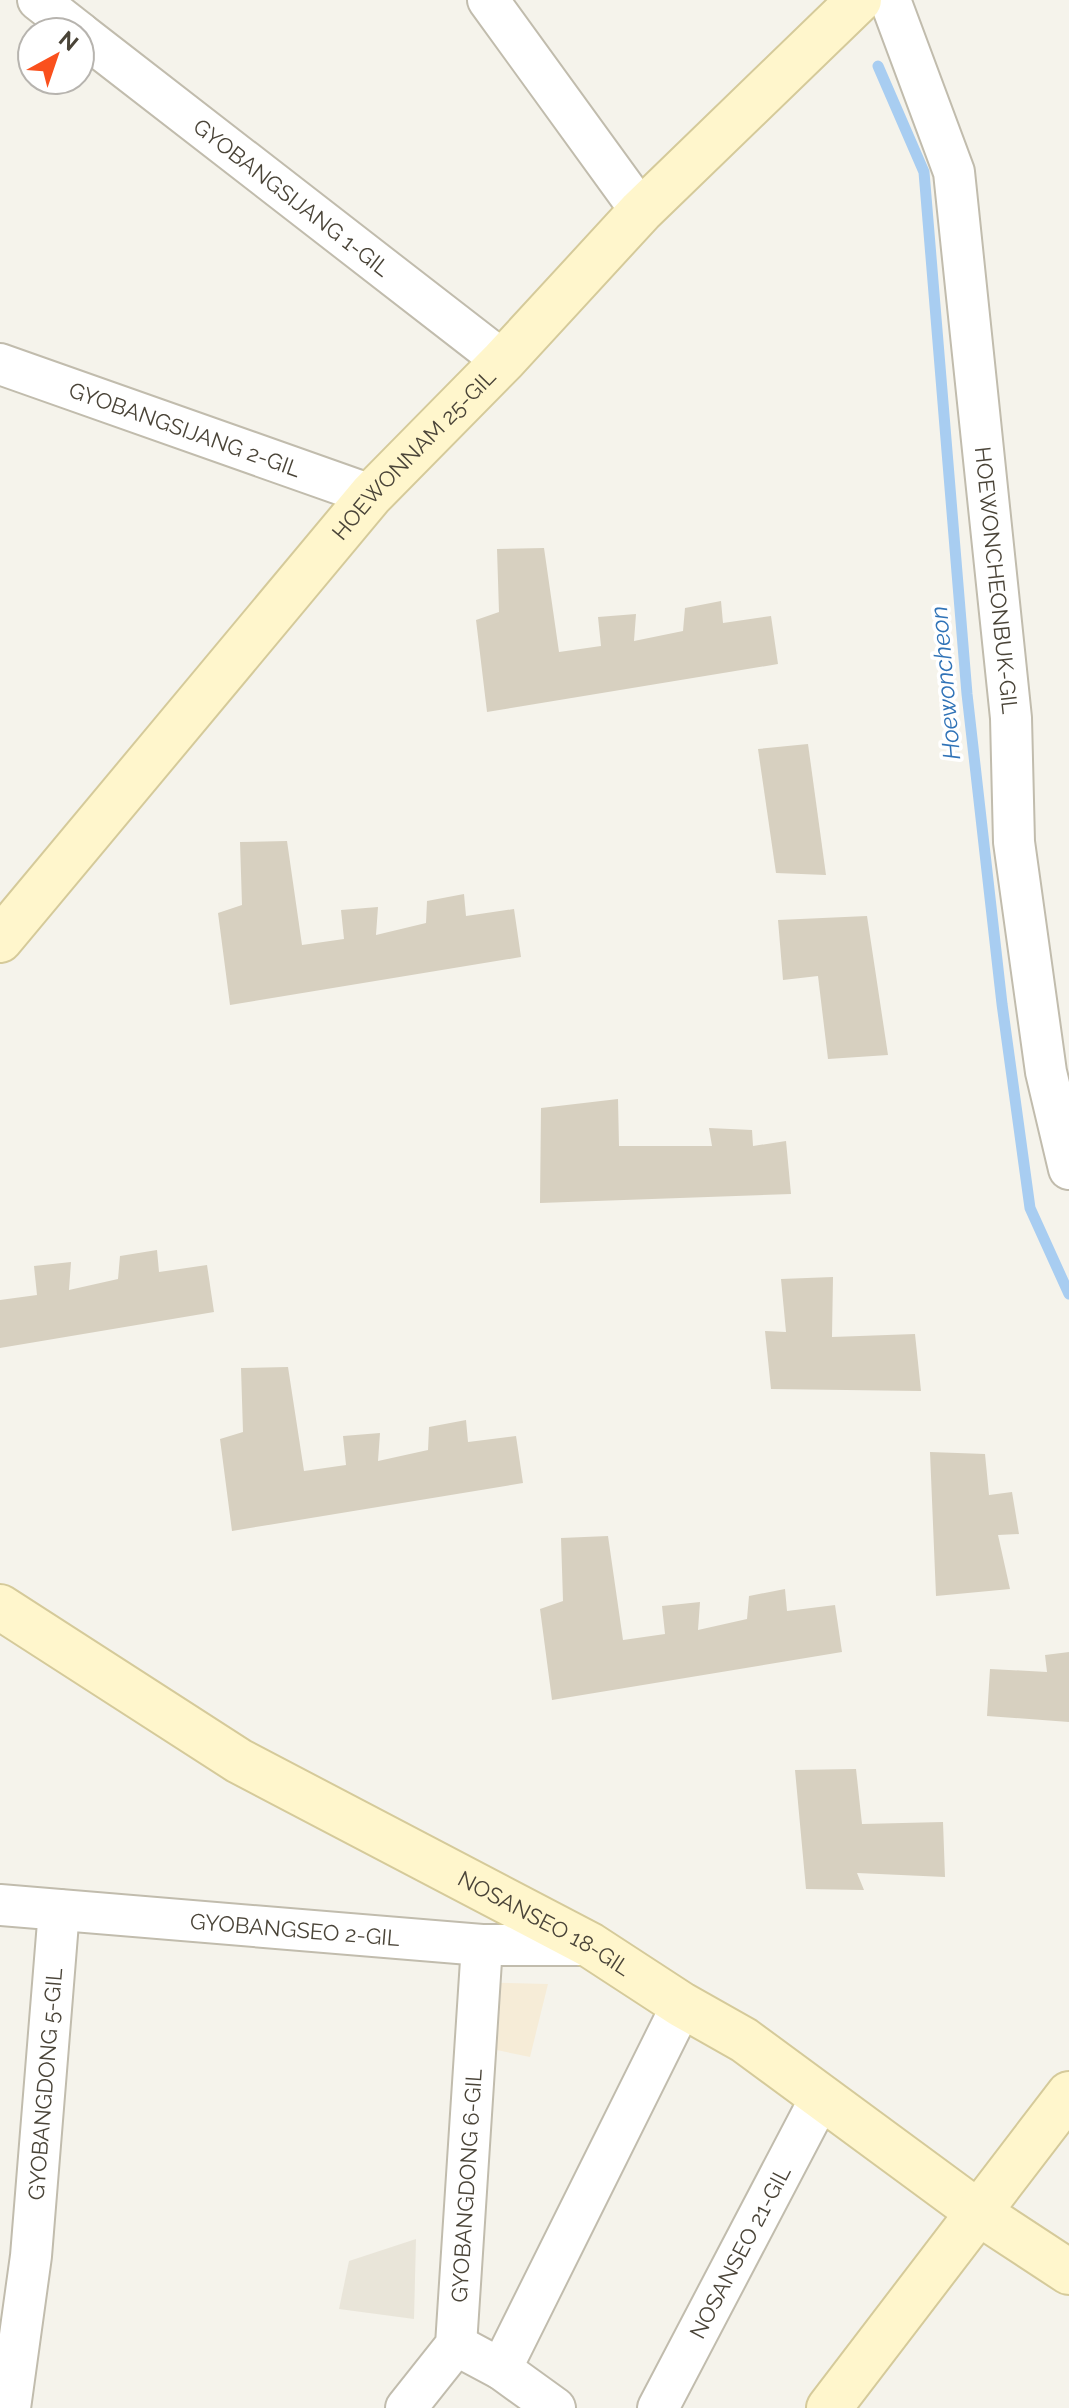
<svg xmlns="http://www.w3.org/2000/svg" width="1069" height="2408" viewBox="0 0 1069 2408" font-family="Raleway,sans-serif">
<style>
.residential{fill:#e9e5d9}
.commercial{fill:#f6ecd7}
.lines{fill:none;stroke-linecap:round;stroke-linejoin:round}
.stream{stroke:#a8cdf1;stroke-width:11}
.building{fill:#d7d0c0}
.minor-casing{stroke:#c1bcad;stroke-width:44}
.secondary-casing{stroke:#d5ca9a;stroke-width:48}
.minor{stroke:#fff;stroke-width:40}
.secondary{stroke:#fff6cc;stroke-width:44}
.labels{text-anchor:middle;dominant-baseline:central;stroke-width:7;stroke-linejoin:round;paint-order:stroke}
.street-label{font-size:22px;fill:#4a4438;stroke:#fff}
.water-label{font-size:24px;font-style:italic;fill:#3073b7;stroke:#fff}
</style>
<rect width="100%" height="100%" fill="#f5f3eb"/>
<polygon class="residential" points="416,2239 414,2319 339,2309 349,2261"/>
<polygon class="commercial" points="470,1982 548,1984 530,2057 468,2044"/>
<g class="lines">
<polyline class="stream" points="878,66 924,172 967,694 1002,1004 1030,1208 1069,1294"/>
</g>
<g class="building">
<polygon points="544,548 559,652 601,646 598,617 636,614 634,641 683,631 685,608 721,601 723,623 771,616 778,664 487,712 476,620 499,612 497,549"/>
<polygon points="808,744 826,875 776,873 758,749"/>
<polygon points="287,841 302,945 344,939 341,910 378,907 376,935 426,923 427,901 464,894 466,916 514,909 521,957 230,1005 218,913 242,905 240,842"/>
<polygon points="867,916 888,1055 828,1059 818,976 783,980 778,920"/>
<polygon points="618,1099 619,1146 712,1146 709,1128 752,1130 753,1146 786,1141 791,1194 540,1203 541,1108"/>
<polygon points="157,1250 159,1272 207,1265 214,1312 0,1348 0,1300 37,1295 34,1266 71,1262 69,1290 118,1279 120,1256"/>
<polygon points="833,1277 832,1337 915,1334 921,1391 771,1389 765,1331 786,1332 781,1279"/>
<polygon points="288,1367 304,1471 346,1465 343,1436 380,1433 378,1461 428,1450 429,1427 466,1420 468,1442 516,1436 523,1483 232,1531 220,1439 243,1432 241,1368"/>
<polygon points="930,1452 985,1454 989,1495 1012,1492 1019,1534 998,1535 1010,1589 936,1596"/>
<polygon points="608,1536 623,1640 665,1634 662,1606 700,1602 698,1630 747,1619 749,1596 785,1589 787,1611 835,1605 842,1652 552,1700 540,1609 563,1601 561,1538"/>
<polygon points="1069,1652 1069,1722 987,1716 990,1669 1047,1672 1045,1655"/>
<polygon points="856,1769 862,1824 943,1822 945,1877 857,1873 864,1890 806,1889 795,1770"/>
</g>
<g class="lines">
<g class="minor-casing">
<g id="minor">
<polyline points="38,0 79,32"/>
<polyline points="488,0 641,211"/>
<path id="s1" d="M 890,0 L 954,172 L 1011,718 L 1014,842 L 1046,1072 L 1069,1169"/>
<path id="s2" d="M 80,33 L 503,361"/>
<path id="s3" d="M 0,364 L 371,495"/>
<path id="s4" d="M 0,1905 L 482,1945 L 590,1945"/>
<polyline points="456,2345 501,2369 682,2005"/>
<polyline points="501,2369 555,2408"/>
<path id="s5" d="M 10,2408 L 31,2256 L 59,1910"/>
<path id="s6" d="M 406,2408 L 456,2345 L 482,1945"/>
<path id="s7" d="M 658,2408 L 821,2097"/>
</g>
</g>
<g class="secondary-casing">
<g id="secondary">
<path id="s8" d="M 0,940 L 371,495 L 503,361 L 641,211 L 859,0"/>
<path id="s9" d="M 0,1607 L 239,1761 L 590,1945 L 682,2005 L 744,2040 L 979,2213 L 1069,2272"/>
<polyline points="829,2408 1069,2094"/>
</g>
</g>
<use href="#minor" class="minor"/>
<use href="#secondary" class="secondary"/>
</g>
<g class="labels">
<g class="street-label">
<text stroke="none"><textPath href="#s2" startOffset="268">GYOBANGSIJANG 1-GIL</textPath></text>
<text stroke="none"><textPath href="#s3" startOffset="196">GYOBANGSIJANG 2-GIL</textPath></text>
<text stroke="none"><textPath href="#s8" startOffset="638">HOEWONNAM 25-GIL</textPath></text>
<text stroke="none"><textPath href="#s1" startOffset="594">HOEWONCHEONBUK-GIL</textPath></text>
<text stroke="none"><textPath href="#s9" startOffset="630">NOSANSEO 18-GIL</textPath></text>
<text stroke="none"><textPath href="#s4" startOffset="296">GYOBANGSEO 2-GIL</textPath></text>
<text stroke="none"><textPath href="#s5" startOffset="326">GYOBANGDONG 5-GIL</textPath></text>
<text stroke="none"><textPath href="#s6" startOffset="240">GYOBANGDONG 6-GIL</textPath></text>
<text stroke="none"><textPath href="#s7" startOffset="176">NOSANSEO 21-GIL</textPath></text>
</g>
<g class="water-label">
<text transform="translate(945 683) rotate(-95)">Hoewoncheon</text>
</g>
</g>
<g transform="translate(56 56) rotate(40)"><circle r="38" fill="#ffffff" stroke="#b7b4af" stroke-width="2"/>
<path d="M0-6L14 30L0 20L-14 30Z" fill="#fa501d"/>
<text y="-12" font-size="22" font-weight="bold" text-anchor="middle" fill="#4a4438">N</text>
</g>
</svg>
